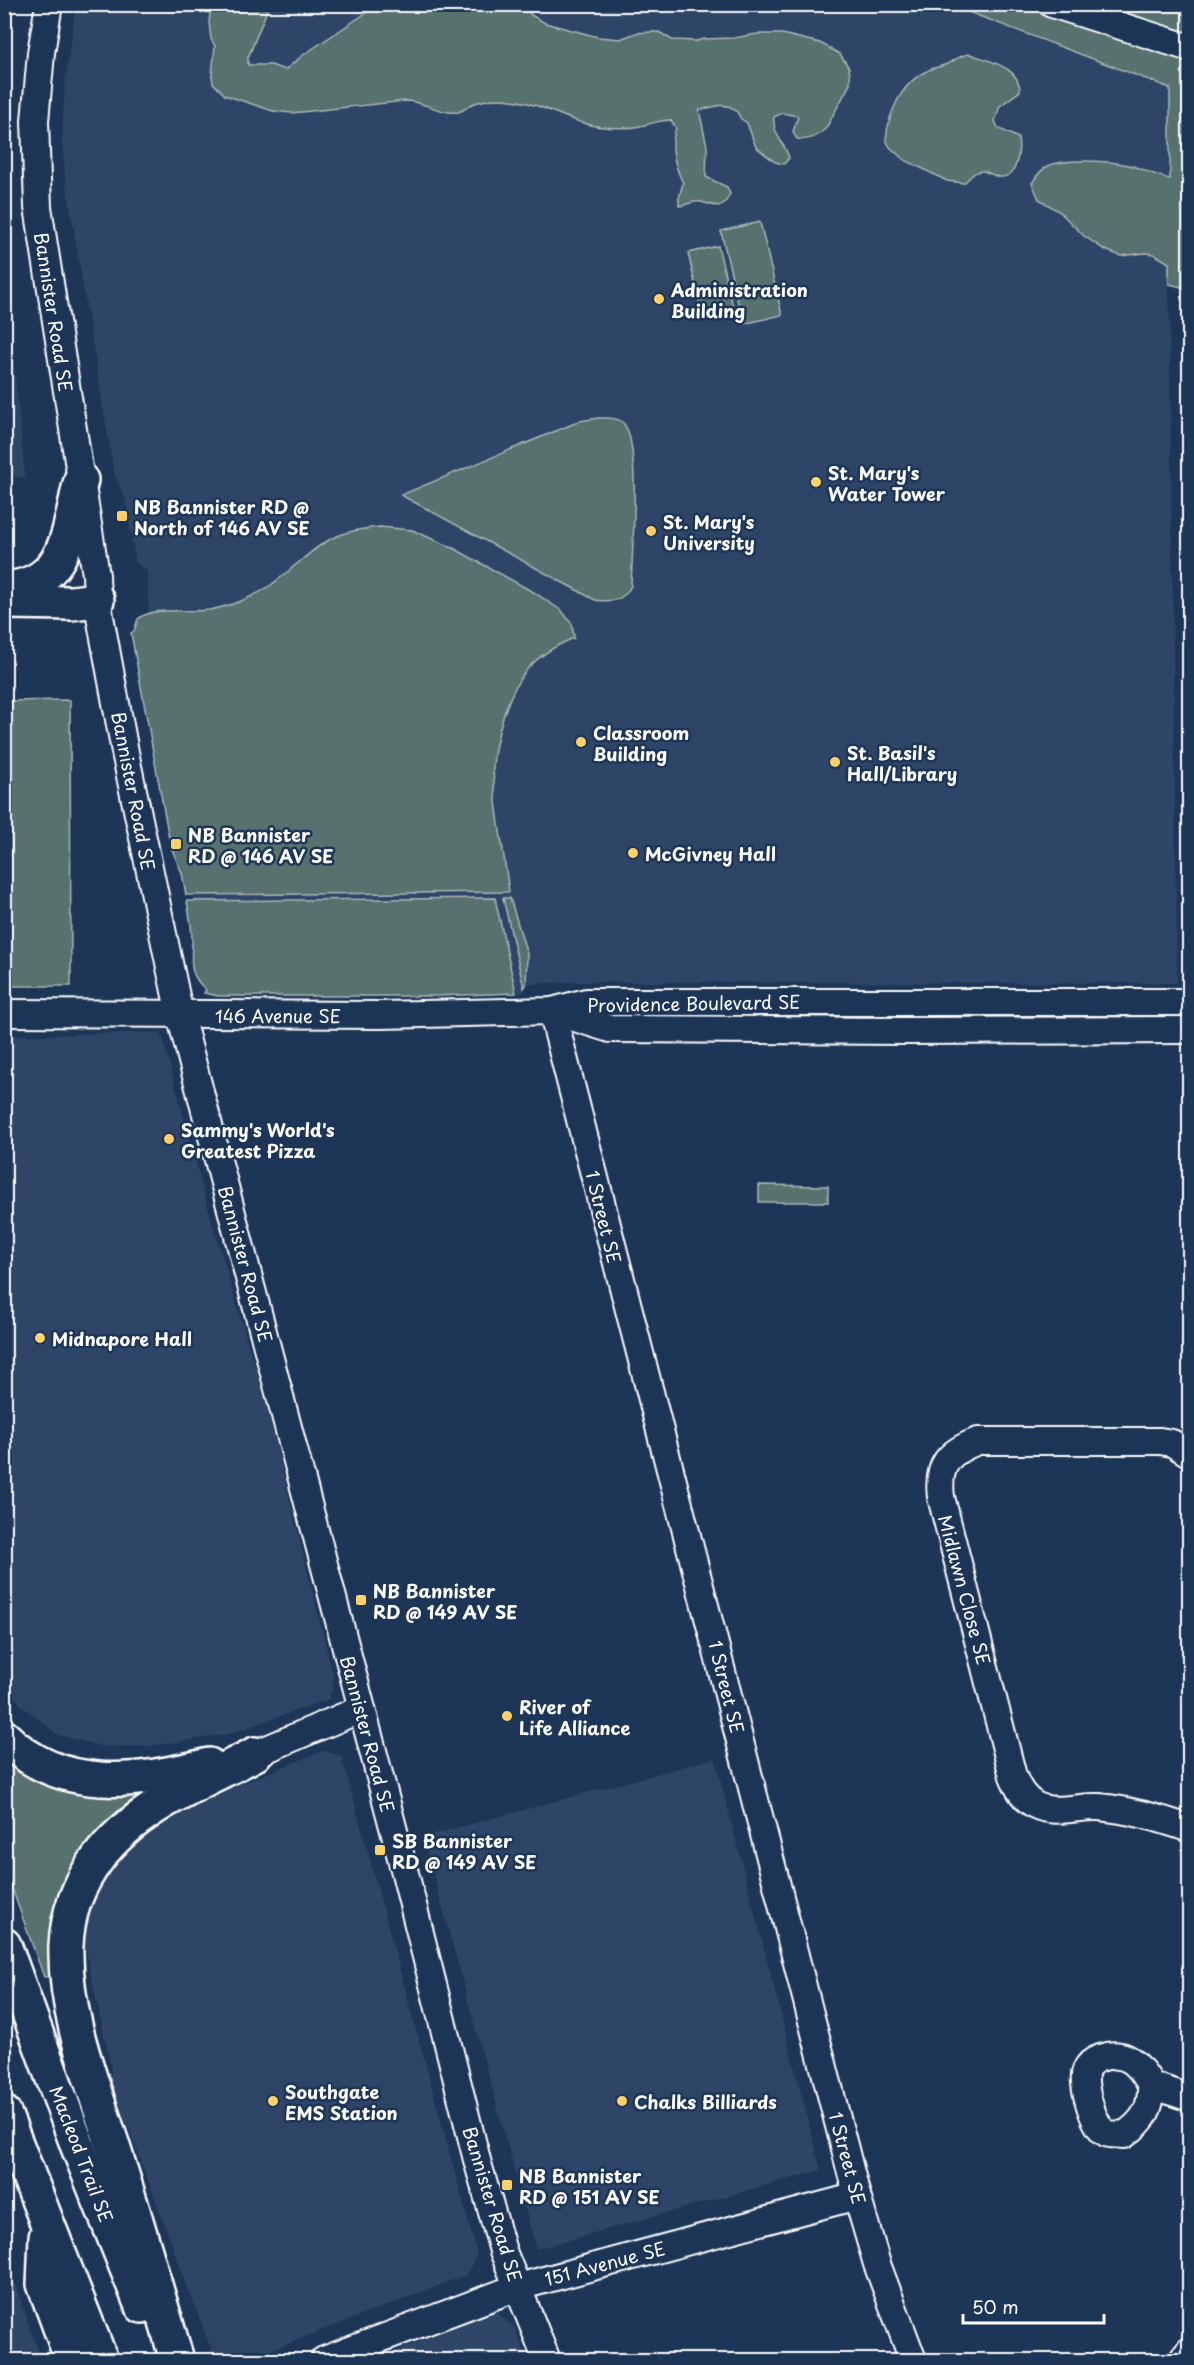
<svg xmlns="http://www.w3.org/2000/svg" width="1194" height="2365" font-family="'Playpen Sans',sans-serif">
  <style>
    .built { fill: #2d4568 }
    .green { fill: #57716e; stroke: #abb8b6; stroke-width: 1.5 }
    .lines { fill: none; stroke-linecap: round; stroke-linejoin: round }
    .minor-casing { stroke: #fff; stroke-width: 30 }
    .highway-casing { stroke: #fff; stroke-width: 38 }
    .minor { stroke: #1d3557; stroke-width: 26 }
    .highway { stroke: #1d3557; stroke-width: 33 }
    .poi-dot { fill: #ffd166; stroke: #1d3557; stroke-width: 2 }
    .labels { text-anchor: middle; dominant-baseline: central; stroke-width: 5; stroke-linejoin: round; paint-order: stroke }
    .poi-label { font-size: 18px; font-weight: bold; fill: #fff; stroke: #1d3557; text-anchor: start }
    .street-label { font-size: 18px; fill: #fff; stroke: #1d3557 }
  </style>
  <rect width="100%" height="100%" fill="#1d3557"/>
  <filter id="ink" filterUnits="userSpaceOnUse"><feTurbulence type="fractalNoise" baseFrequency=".0167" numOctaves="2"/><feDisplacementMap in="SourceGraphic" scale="12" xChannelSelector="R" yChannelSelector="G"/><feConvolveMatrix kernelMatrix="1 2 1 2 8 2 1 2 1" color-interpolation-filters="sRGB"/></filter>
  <g filter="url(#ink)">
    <!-- built -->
    <g class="built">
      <polygon points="76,4 950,5 1170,88 1169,284 1177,983 565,982 528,984 523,993 234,994 201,942 149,619 147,571 136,563 125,498 114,474 65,176 62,140 65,81"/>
      <polygon points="4,285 9,310 25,478 5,474"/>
      <polygon points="161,1032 206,1201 266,1404 334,1679 329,1699 229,1734 151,1746 104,1747 58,1735 22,1706 5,1685 5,1036"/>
      <polygon points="325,1750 342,1757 477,2254 466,2275 246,2360 215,2360 111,2081 111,2066 83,1939 90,1905 105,1874 128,1849 158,1825 195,1802"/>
      <polygon points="715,1758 821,2170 536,2249 423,1837"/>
      <polygon points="5,2254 41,2360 5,2360"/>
      <polygon points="495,2311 514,2327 528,2360 374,2360"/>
    </g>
    <!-- green -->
    <g class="green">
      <path d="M211,5H269L248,58V65H271L285,70L303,55L378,5L523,4L531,15L545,23L598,37L620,39L636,33L652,32H659L672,40L696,41L704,39L734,38L757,34H782L820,43L840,54L849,68L850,76V84L826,128C818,137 809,141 797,139L793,132L798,116L782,113L774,117C772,134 785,143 789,158L784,164L775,162L756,147L747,123L741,119L737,112L731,107L722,105L699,110L707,146L706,177L727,187L730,194C720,217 709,199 694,202C689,203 685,205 679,206V198L683,183C675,167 669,145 676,128L671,120C660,120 651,124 640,126C629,129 615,128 603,127C571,124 543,103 511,100C498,98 482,100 470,105C466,108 463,111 458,112C439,114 424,101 405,101L292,113L273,111L225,95L213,83L212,75L215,46L211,39L209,22Z"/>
      <path d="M950,5H1189V289L1169,284V263L1154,254L1145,253L1121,256L1105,250L1084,236L1060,212L1039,199L1032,183C1036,177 1041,169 1048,166C1065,158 1111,161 1129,165C1143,169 1156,176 1170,179V88Z"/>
      <path d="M970,54C989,61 1020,67 1020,91L1000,106L995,121L998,128L1018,138C1020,151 1018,179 999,177C992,176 987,170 980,171C973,172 969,178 964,183L947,181L903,159L890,147L886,140C888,114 901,83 927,71C933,67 942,67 949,63C957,59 960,55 970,54Z"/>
      <polygon points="760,222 782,315 743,324 721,231"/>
      <polygon points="718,246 734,311 703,318 688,253"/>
      <path d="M598,418C607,418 618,417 624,424C641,445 632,555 631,586C623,602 610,602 595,600L401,495L580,421Z"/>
      <path d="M380,527L412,530L455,549L535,593L562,611L572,624L574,638C530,656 514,679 501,724C497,738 493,754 493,769C495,810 504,851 509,892L186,895L182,873L171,847L176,846L174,837L169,838L131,633L134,631L138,619C153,606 189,613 210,610C220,608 231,605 241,601C277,588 296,560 327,541C344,531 362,529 380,527Z"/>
      <polygon points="70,700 71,986 5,986 5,701"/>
      <path d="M495,898L516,993L436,996H218L204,993L206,990C187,973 192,962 192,939C192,926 189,914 187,901Z"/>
      <polygon points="503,898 510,898 527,954 526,985 524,988"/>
      <polygon points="759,1185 828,1186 828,1202 759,1202"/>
      <polygon points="4,1755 142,1789 145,1798 52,1976 44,1977 5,1869"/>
    </g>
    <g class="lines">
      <!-- minor casing -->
      <g class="minor-casing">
        <g id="minor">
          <polyline points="49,4 41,53 35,121 38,207 96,575 97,600 125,752 180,1015 404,1869 477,2160 503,2251 547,2360"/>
          <polyline points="1052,4 1190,48"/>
          <polyline points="552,1011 857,2196 877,2264 913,2360"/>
          <polyline points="553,1011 610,1029 904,1031 1190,1030"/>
          <polyline points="4,1013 381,1015 552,1011 586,1002 1190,1002"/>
          <path d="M1190,1454L1172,1443L1160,1441H978C948,1452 937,1465 941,1497L1013,1776C1018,1788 1023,1798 1035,1805C1054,1815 1078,1806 1099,1807C1130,1810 1160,1818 1190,1829"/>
          <polyline points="255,1754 361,1709"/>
          <path d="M1151,2085C1152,2109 1143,2122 1124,2135C1119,2134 1110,2135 1106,2133C1093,2127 1081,2082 1086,2070C1089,2063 1094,2060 1100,2058C1126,2049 1139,2064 1151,2085L1190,2098"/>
          <polyline points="324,2360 518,2287 857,2196"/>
          <polyline points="1182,2360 1190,2350"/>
        </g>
      </g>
      <!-- highway casing -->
      <g class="highway-casing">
        <g id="highway">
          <path d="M4,589C69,585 68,529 81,480"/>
          <polyline points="4,602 72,603 97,600"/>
          <path d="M4,1737C62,1795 138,1782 209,1765"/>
          <polyline points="4,1945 78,2147 142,2306"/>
          <polyline points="4,2113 101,2360"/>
          <polyline points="46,2237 44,2284 72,2360"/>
          <path d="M177,2360C157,2292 138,2224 116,2156C95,2089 64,2018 66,1946C67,1914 79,1883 98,1858C136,1807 201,1783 255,1754"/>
        </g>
      </g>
      <!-- minor -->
      <use href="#minor" class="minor"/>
      <!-- highway -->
      <use href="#highway" class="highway"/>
    </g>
  </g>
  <!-- markers -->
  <g class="poi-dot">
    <circle cx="659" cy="299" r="6"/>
    <circle cx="816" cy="482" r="6"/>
    <rect x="116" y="510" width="12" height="12" rx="3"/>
    <circle cx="651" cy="531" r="6"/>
    <circle cx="581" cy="742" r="6"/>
    <circle cx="835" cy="762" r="6"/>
    <rect x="170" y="838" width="12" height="12" rx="3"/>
    <circle cx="633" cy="853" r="6"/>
    <circle cx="169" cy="1139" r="6"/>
    <circle cx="40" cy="1338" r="6"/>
    <rect x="355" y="1594" width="12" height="12" rx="3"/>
    <circle cx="507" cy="1716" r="6"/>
    <rect x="374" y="1844" width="12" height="12" rx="3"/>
    <circle cx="273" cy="2101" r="6"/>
    <circle cx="622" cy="2101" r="6"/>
    <rect x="501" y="2179" width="12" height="12" rx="3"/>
  </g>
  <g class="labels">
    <!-- poi labels -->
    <g class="poi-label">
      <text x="671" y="289">Administration<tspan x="671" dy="21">Building</tspan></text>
      <text x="828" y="472">St. Mary's<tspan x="828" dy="21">Water Tower</tspan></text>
      <text x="134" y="506">NB Bannister RD @<tspan x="134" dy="21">North of 146 AV SE</tspan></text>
      <text x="663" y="521">St. Mary's<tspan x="663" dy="21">University</tspan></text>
      <text x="593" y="732">Classroom<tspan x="593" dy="21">Building</tspan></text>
      <text x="847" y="752">St. Basil's<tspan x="847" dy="21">Hall/Library</tspan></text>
      <text x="188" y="834">NB Bannister<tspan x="188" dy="21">RD @ 146 AV SE</tspan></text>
      <text x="645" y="853">McGivney Hall</text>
      <text x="181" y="1129">Sammy's World's<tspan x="181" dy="21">Greatest Pizza</tspan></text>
      <text x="52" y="1338">Midnapore Hall</text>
      <text x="373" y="1590">NB Bannister<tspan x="373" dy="21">RD @ 149 AV SE</tspan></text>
      <text x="519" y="1706">River of<tspan x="519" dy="21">Life Alliance</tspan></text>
      <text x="392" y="1840">SB Bannister<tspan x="392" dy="21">RD @ 149 AV SE</tspan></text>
      <text x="285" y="2091">Southgate<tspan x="285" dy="21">EMS Station</tspan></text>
      <text x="634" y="2101">Chalks Billiards</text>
      <text x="519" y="2175">NB Bannister<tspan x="519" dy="21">RD @ 151 AV SE</tspan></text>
    </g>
    <!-- street labels -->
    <g class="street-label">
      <text transform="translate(54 312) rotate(81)">Bannister Road SE</text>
      <text transform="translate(134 791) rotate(79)">Bannister Road SE</text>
      <text transform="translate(694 1003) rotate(-1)">Providence Boulevard SE</text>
      <text x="278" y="1015">146 Avenue SE</text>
      <text transform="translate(604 1217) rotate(76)">1 Street SE</text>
      <text transform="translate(246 1264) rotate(75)">Bannister Road SE</text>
      <text transform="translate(965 1590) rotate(75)">Midlawn Close SE</text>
      <text transform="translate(727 1687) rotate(76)">1 Street SE</text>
      <text transform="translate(368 1734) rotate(75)">Bannister Road SE</text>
      <text transform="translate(82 2154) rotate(69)">Macleod Trail SE</text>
      <text transform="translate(848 2158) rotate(75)">1 Street SE</text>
      <text transform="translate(493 2204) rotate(73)">Bannister Road SE</text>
      <text transform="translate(605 2263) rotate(-15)">151 Avenue SE</text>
    </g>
  </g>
  <!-- margin -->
  <rect width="1194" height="2365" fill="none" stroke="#1d3557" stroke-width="24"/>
  <rect x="12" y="12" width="1170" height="2341" fill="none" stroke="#fff" stroke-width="2" filter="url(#ink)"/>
  <!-- scale -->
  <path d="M963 2314v9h141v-9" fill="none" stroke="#ffffff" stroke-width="3"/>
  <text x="972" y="2314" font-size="18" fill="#ffffff" stroke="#1d3557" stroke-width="4.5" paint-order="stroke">50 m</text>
</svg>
